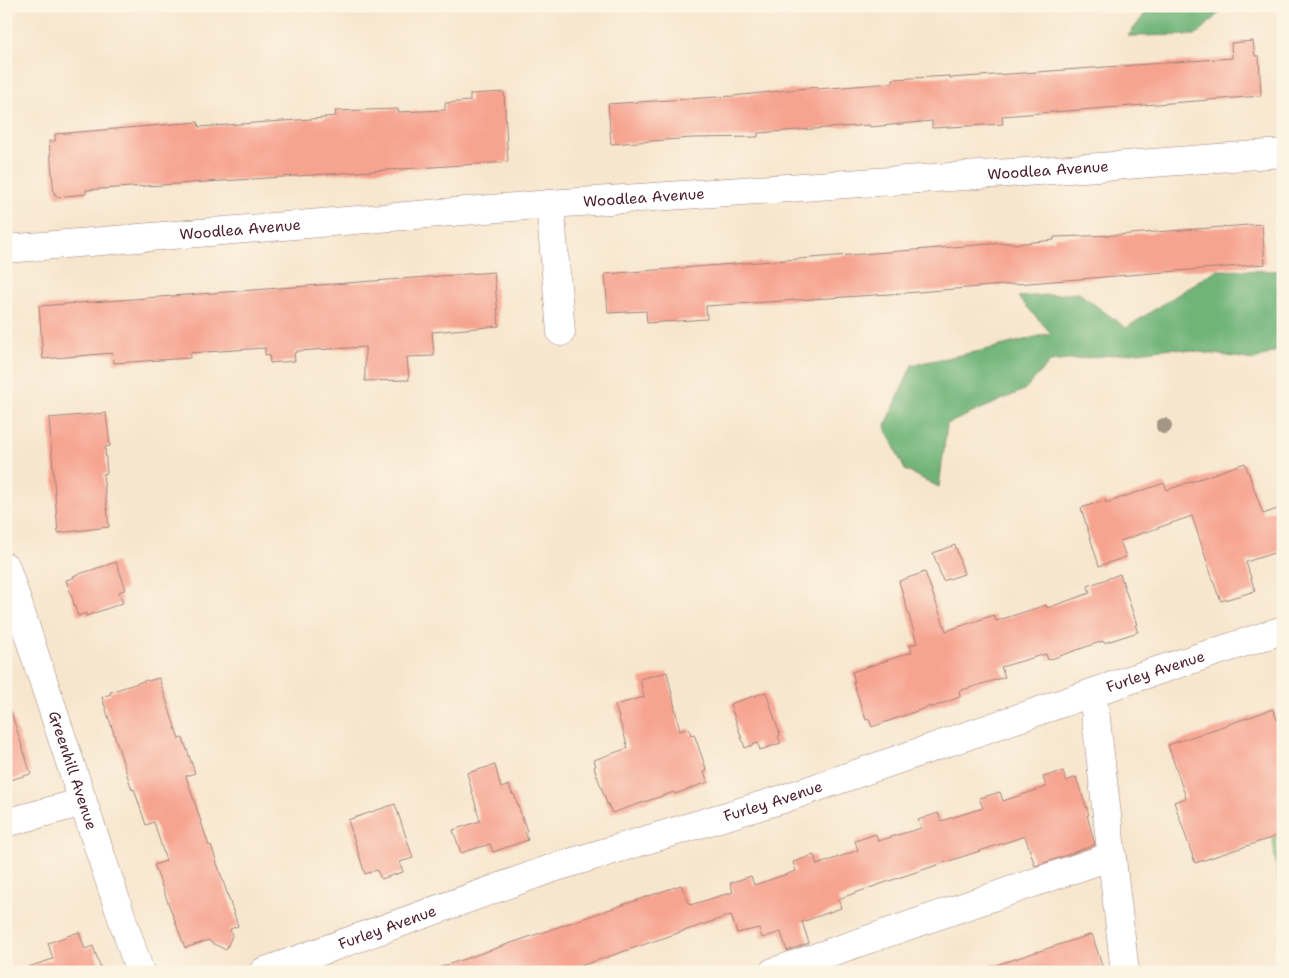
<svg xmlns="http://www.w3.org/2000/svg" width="1289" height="978" font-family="'Shantell Sans',sans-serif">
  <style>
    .green { fill: #8bd28d; stroke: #6a785c }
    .forest { fill: #70b478; stroke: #5d6a52 }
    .building { fill: #f6a38f }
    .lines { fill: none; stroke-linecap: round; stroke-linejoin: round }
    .minor-casing { stroke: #a0827c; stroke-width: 29 }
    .minor { stroke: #fff; stroke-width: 28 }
    .tree { fill: #a39684 }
    .labels { text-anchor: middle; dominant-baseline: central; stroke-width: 4; stroke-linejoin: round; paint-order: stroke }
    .street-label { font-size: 15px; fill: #4a1f2b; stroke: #fcf5e5 }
  </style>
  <rect width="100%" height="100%" fill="#fcf5e5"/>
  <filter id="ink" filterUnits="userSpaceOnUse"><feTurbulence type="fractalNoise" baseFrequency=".02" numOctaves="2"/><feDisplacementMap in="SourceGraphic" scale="10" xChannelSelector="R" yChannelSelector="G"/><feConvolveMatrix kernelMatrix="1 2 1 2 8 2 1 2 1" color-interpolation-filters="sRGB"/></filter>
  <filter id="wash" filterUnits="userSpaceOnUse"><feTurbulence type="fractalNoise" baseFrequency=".0096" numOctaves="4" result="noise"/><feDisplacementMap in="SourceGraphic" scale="20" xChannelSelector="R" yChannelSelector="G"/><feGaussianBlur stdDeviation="1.12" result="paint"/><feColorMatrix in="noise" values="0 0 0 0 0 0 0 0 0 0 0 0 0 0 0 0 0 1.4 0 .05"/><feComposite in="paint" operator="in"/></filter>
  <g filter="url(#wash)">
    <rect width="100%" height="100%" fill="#f7e6ce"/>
    <!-- green -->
    <polygon class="green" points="1283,834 1283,906 1281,906 1273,838"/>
    <!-- forest -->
    <g class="forest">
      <polygon points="1151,6 1226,6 1197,35 1128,36"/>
      <polygon points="1216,270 1283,271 1283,348 1255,360 1172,348 1050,362 1024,390 947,424 939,487 905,470 885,427 912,365 985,350 1051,333 1018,297 1079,293 1126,328"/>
    </g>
    <g id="blocks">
      <!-- building -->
      <g class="building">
        <polygon points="1253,41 1255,56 1259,56 1261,96 1002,116 1003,124 932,128 932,121 870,127 869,125 758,133 758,137 692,138 611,144 608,104 733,96 817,87 817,89 893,83 893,79 950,76 950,78 1009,74 1232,58 1231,43"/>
        <polygon points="504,92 508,162 86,190 86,194 56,197 56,194 54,194 49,141 55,141 55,134 198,122 199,127 325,118 324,117 336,116 335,111 398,109 398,112 445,110 445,103 470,101 470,94"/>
        <polygon points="1262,224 1265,264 905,293 706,306 707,319 647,323 646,311 608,313 605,274 1004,243 1013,243 1014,244 1054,240 1054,237 1117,235"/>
        <polygon points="494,272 499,326 432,332 434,356 407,357 409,380 365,381 365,347 297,351 297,352 294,353 295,361 270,363 269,354 265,355 265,348 190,353 190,358 114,363 113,353 43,359 39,306"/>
        <polygon points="106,413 110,446 105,447 107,473 103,474 109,527 58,533 49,418"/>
        <polygon points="1245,463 1263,514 1283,507 1283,550 1246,562 1255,591 1221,601 1219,595 1218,595 1192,516 1120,541 1126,557 1099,566 1081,508 1105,500 1106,503 1164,483 1167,490"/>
        <polygon points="955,545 964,574 943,581 933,553"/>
        <polygon points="116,562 126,589 119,592 123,603 86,616 86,613 78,616 66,580 74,578 73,576"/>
        <polygon points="925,572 946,631 994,615 996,621 1046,605 1047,608 1090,593 1088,586 1120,574 1137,625 1135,625 1138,632 1104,643 1103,641 1048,660 1046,654 1001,667 1005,677 959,691 960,697 931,708 931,706 872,727 869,719 866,720 853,682 855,682 852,672 912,652 910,645 917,643 899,581"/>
        <polygon points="667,672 680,731 689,728 691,735 694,734 707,771 704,772 708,782 675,794 674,792 612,813 608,804 607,804 594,767 596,766 594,760 628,748 615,705 644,697 640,679"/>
        <polygon points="159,678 179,739 183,738 195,773 186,776 209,846 211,845 238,926 230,929 232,936 226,950 210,942 209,940 185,948 154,865 166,861 154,822 146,825 134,789 132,790 102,697 111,694 110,692 147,680 148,681"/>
        <polygon points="766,692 780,735 778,736 781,743 760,750 758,743 745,748 730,704"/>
        <polygon points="1273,709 1277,720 1283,718 1283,834 1195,863 1174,802 1186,798 1168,745"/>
        <polygon points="11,712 31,774 6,781 6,713"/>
        <polygon points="495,765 501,788 509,785 512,794 514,794 527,831 525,832 528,840 493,852 490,844 461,853 453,830 480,821 467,773"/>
        <polygon points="1063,771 1066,781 1076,777 1089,815 1087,815 1095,845 1035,866 1025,836 901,877 838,899 841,908 802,922 809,943 787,951 781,932 762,938 759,928 737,933 731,915 563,972 439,972 438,968 681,885 690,905 733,892 730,883 751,876 754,885 796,871 793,862 814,855 817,865 858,850 855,841 876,834 878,841 921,828 918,820 938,813 941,821 983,808 979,798 990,795 1000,792 1003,801 1046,787 1043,777"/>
        <polygon points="395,804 413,858 400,862 403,872 381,879 377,870 365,874 348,820"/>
        <polygon points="79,932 85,949 93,946 102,972 29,972 28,967 53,959 48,943"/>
        <polygon points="1092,934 1104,972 990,972 990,967"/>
      </g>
    </g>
  </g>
  <g filter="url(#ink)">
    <use href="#blocks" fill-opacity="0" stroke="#a0827c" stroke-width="1"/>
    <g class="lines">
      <!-- minor casing -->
      <g class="minor-casing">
        <g id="minor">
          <polyline points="550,204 561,332"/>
          <path id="s1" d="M6,249L550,204L1113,166L1283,153"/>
          <path id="s2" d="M6,567L83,802L140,972"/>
          <polyline points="1093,693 1125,972"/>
          <polyline points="6,823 83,802"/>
          <path id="s3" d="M263,972L553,868L783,799L1138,677L1283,630"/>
          <polyline points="773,972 1112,856"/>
        </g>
      </g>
      <!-- minor -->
      <use href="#minor" class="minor"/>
    </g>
    <!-- trees -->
    <circle class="tree" cx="1164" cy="426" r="8"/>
  </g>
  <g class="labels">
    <!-- street labels -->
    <g class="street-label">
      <text stroke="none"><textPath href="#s1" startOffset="1045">Woodlea Avenue</textPath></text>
      <text stroke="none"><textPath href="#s1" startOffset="640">Woodlea Avenue</textPath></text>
      <text stroke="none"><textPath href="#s1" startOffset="235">Woodlea Avenue</textPath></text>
      <text stroke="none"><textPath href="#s3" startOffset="942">Furley Avenue</textPath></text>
      <text stroke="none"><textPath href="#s2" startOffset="214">Greenhill Avenue</textPath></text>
      <text stroke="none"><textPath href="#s3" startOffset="538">Furley Avenue</textPath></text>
      <text stroke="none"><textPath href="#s3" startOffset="132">Furley Avenue</textPath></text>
    </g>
  </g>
  <!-- margin -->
  <rect width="1289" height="978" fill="none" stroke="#fcf5e5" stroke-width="25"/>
</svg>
